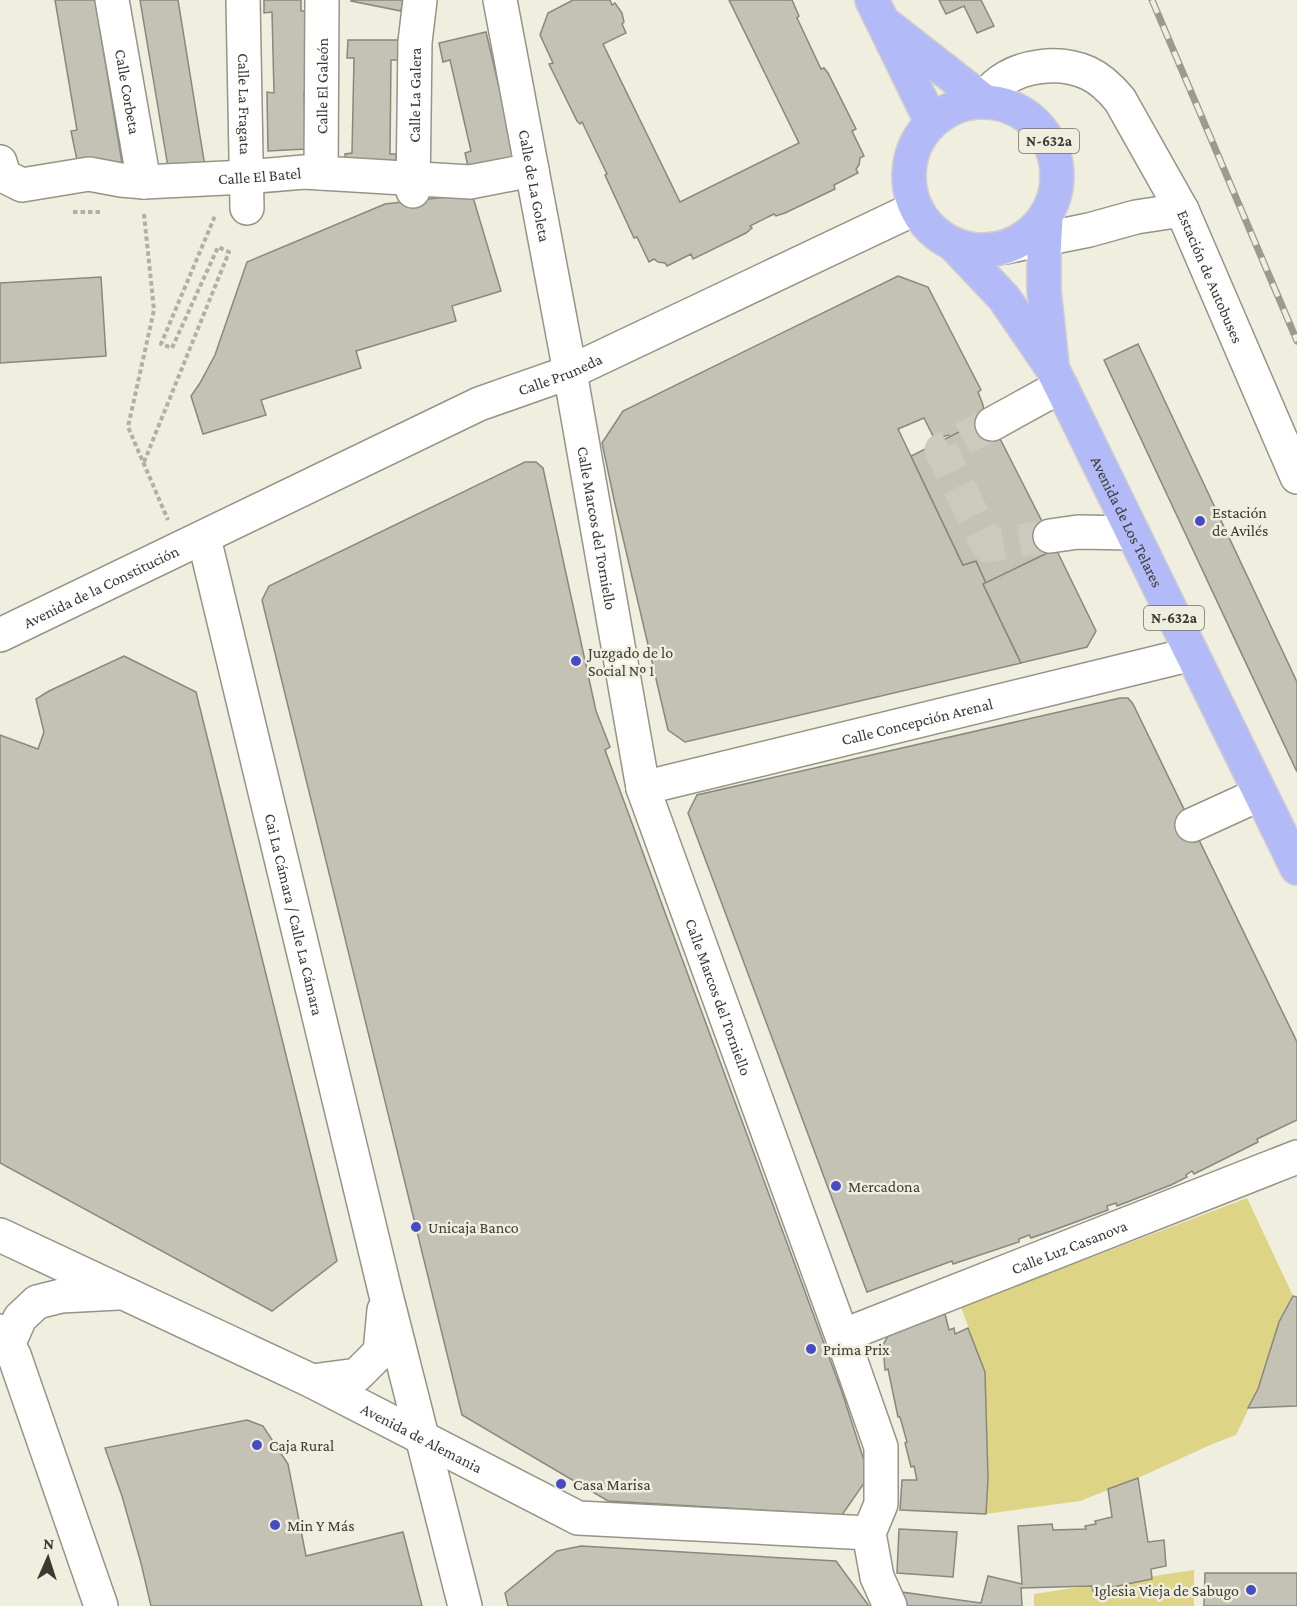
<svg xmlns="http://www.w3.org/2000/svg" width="1297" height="1606" font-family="'Crimson Pro',serif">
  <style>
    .green { fill: #ddd486 }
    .building { fill: #c4c2b4; stroke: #89887b; stroke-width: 1.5 }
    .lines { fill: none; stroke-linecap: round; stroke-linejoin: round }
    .minor-tunnel { stroke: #cbcabd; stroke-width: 33; stroke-dasharray: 33 16; stroke-linecap: butt }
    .minor-casing { stroke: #959486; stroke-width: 36 }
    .major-casing { stroke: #d0cfce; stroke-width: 36 }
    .path { stroke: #b1b0a5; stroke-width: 4; stroke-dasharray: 4.5 3; stroke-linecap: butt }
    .minor { stroke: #fff; stroke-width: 33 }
    .major { stroke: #b2baf7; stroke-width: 33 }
    .rail-casing { stroke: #9b9a8f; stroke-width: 7 }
    .rail { stroke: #efeedf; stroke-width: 4.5; stroke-dasharray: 14; stroke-linecap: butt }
    .poi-dot { fill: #484cc2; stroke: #efeedf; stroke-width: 2 }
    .labels { text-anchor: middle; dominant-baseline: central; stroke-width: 5; stroke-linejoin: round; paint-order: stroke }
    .shield { fill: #efeedf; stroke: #706f67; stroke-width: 1.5 }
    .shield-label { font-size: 15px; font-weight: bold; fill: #3a3934 }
    .street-label { font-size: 16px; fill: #3a3934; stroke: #efeedf }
    .poi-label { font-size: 16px; fill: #3a3934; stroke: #efeedf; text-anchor: start }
  </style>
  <rect width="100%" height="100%" fill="#efeedf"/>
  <!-- green -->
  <g class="green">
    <polygon points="1247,1198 1293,1296 1279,1322 1258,1389 1236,1435 1210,1445 1138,1478 1080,1501 986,1514 988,1479 985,1372 961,1307"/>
    <polygon points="1194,1570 1194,1606 1034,1606 1034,1594"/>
  </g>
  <!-- building -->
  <g class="building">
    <polygon points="55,0 95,0 122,163 79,170 71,131 77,130"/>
    <polygon points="140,0 178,0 206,173 170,179"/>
    <polygon points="264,0 301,0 301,11 309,11 311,92 304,92 306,149 268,151 267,92 274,93 272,12 264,13"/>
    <polygon points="352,0 403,0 401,11 351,1"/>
    <polygon points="573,0 610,0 612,5 615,3 622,13 624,22 622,24 626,33 603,44 680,202 799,143 729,0 792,0 799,16 797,18 821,69 824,68 828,73 856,129 852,131 864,156 860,158 859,165 856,169 858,173 834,185 835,189 785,213 776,216 774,214 750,226 752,228 746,233 693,259 691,254 667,266 665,263 658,262 654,259 649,262 637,237 634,238 605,175 607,174 582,122 580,124 577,121 549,64 553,63 540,35 548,13"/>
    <polygon points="939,0 981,0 994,26 977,33 964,6 946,14"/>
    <polygon points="486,32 516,159 469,171 465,153 471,151 450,60 443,62 439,43"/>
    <polygon points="348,40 399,40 399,60 391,60 390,154 396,154 396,173 346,172 345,154 352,153 354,58 347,58"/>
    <polygon points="472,194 501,291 452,306 456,321 356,351 361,368 261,400 266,415 203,434 191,396 200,383 215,355 247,262 385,204"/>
    <polygon points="898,276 928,287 981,390 978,392 983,405 984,414 980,422 950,437 948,435 935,440 924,418 898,429 963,565 976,561 986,583 983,584 1021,663 685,742 668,730 615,504 602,443 623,411"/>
    <polygon points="101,277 106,356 0,363 0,283"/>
    <polygon points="1138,344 1297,682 1297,772 1104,360"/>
    <polygon points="989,417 1056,549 986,583 976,561 963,565 911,456"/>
    <polygon points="525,462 536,462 543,468 596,711 610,747 605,750 842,1392 869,1476 842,1515 608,1501 462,1415 262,600 269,586"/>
    <polygon points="1056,549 1096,631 1087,647 1021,663 983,584"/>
    <polygon points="124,656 196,692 337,1261 272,1311 0,1163 0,735 38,749 44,732 36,699 49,691"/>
    <polygon points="1120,698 1128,698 1133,704 1297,1042 1297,1120 1257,1139 1258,1142 1194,1174 1192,1171 1186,1175 1187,1177 1171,1185 1117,1206 1116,1203 1107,1206 1108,1210 1054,1230 1031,1238 1029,1235 1019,1239 1019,1242 953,1264 952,1261 867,1292 688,813 697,795"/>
    <polygon points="1293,1296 1297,1297 1297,1406 1248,1408 1258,1389 1279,1322"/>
    <polygon points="945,1314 949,1330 954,1328 955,1334 968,1328 985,1372 988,1479 986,1514 900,1510 902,1480 917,1480 914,1466 911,1467 905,1443 907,1442 900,1417 898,1417 888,1369 885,1370 883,1345 888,1336 894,1332"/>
    <polygon points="247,1420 263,1426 288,1464 306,1556 403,1532 422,1606 151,1606 141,1563 122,1496 105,1448"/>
    <polygon points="1138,1478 1148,1542 1164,1540 1166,1566 1151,1569 1152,1579 1093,1591 1092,1586 1021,1588 1022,1606 904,1606 901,1592 981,1603 988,1576 1022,1584 1018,1526 1052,1524 1053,1530 1086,1529 1085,1526 1096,1524 1095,1521 1112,1517 1108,1489"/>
    <polygon points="899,1529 957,1532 953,1577 897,1573"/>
    <polygon points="581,1546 836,1561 869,1606 508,1606 505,1593 557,1551"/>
    <polygon points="1205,1573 1297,1573 1297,1606 1204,1606"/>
  </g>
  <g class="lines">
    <!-- minor-tunnel -->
    <polyline class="minor-tunnel" points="992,424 941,450 988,546 1050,536"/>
    <!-- minor casing -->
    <g class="minor-casing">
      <g id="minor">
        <path id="s1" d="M112,0L144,182"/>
        <path id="s2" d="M243,0L247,208"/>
        <path id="s3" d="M500,0L570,372L643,788L842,1336L881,1447V1504L869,1533L877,1577L890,1606"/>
        <path id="s4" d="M984,101C987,96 991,91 995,86C1019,65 1059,60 1088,73C1101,79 1111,89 1120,100L1182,210L1297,477"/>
        <path id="s5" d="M0,162L4,176L22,185L89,174L121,180L144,182L246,177L304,172L470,182L532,170"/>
        <path id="s6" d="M321,173L322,0"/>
        <path id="s7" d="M413,191L415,42L420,0"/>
        <polyline points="1005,247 1089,230 1136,217 1182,210"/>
        <polyline points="992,424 1061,386"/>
        <polyline points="1050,536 1078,532 1133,533"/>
        <path id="s8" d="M204,538L385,1291L465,1606"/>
        <path id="s9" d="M0,635L479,404L570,372L916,208"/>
        <path id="s10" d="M643,788L1192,654"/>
        <polyline points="1192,825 1260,794"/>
        <path id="s11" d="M0,1235L312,1381L578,1518L869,1533"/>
        <polyline points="0,1331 14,1355 101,1606"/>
        <path id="s12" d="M842,1336L1297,1157"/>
        <polyline points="8,1345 20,1318 37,1302 61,1296 118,1293"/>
        <polyline points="312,1381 357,1375 380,1352 384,1310"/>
      </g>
    </g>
    <!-- major casing -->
    <g class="major-casing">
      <g id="major">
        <polyline points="872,0 931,121"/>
        <polyline points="888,26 984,101"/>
        <circle cx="983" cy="176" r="74"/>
        <polyline points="1046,217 1044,254 1044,290 1052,364"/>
        <path id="s13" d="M953,244L1004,298L1052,368L1297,868"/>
      </g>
    </g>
    <!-- path -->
    <g class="path">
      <polyline points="73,212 101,212"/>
      <polyline points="144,214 154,310 128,427 168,520"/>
      <polyline points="144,462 229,252 218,247 172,348 161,344 215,216"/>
    </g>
    <!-- minor -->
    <use href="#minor" class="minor"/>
    <!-- major -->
    <use href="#major" class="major"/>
    <!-- rail casing -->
    <g class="rail-casing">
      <polyline id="rail" points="1152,0 1297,341"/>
    </g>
    <!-- rail -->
    <use href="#rail" class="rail"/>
  </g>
  <!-- markers -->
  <g class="poi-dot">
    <circle cx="1200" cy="521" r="6"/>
    <circle cx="576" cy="661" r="6"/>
    <circle cx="836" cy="1186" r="6"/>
    <circle cx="416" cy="1227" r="6"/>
    <circle cx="811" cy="1349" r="6"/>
    <circle cx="257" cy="1445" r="6"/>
    <circle cx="561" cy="1484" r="6"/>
    <circle cx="275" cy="1525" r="6"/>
    <circle cx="1251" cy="1590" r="6"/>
  </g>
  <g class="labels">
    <!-- shield labels -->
    <g class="shield">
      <rect x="1019" y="129" width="60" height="24" rx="4.5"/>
      <rect x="1144" y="606" width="60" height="24" rx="4.5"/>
    </g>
    <g class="shield-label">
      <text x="1049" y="141">N-632a</text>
      <text x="1174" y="618">N-632a</text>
    </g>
    <!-- street labels -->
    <g class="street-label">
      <text stroke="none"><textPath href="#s6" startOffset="87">Calle El Galeón</textPath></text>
      <text stroke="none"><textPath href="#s1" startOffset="93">Calle Corbeta</textPath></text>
      <text stroke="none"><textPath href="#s7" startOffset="96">Calle La Galera</textPath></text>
      <text stroke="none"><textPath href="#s2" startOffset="104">Calle La Fragata</textPath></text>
      <text stroke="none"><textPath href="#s5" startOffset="274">Calle El Batel</textPath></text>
      <text stroke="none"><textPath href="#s3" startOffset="189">Calle de La Goleta</textPath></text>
      <text stroke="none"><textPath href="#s4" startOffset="358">Estación de Autobuses</textPath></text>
      <text stroke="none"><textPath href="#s9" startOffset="618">Calle Pruneda</textPath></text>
      <text stroke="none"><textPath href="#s13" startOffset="330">Avenida de Los Telares</textPath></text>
      <text stroke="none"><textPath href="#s3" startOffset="537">Calle Marcos del Torniello</textPath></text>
      <text stroke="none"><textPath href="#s9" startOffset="112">Avenida de la Constitución</textPath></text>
      <text stroke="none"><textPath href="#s10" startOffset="282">Calle Concepción Arenal</textPath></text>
      <text stroke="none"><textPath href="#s8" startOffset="387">Cai La Cámara / Calle La Cámara</textPath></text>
      <text stroke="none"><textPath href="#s3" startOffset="1023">Calle Marcos del Torniello</textPath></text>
      <text stroke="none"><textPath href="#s12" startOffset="244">Calle Luz Casanova</textPath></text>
      <text stroke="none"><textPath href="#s11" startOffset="468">Avenida de Alemania</textPath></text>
    </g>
    <!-- poi labels -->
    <g class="poi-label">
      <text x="1212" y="512">Estación<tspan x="1212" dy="18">de Avilés</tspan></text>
      <text x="588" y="652">Juzgado de lo<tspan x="588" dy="18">Social Nº 1</tspan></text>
      <text x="848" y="1186">Mercadona</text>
      <text x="428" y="1227">Unicaja Banco</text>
      <text x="823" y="1349">Prima Prix</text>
      <text x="269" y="1445">Caja Rural</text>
      <text x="573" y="1484">Casa Marisa</text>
      <text x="287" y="1525">Min Y Más</text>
      <text x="1239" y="1590" text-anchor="end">Iglesia Vieja de Sabugo</text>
    </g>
  </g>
  <!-- north arrow -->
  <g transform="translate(48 1558) rotate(3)" stroke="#efeedf" stroke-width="4.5" paint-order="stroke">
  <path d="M0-4.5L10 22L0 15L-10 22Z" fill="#3a3934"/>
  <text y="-9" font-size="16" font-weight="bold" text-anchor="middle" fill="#3a3934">N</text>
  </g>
</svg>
